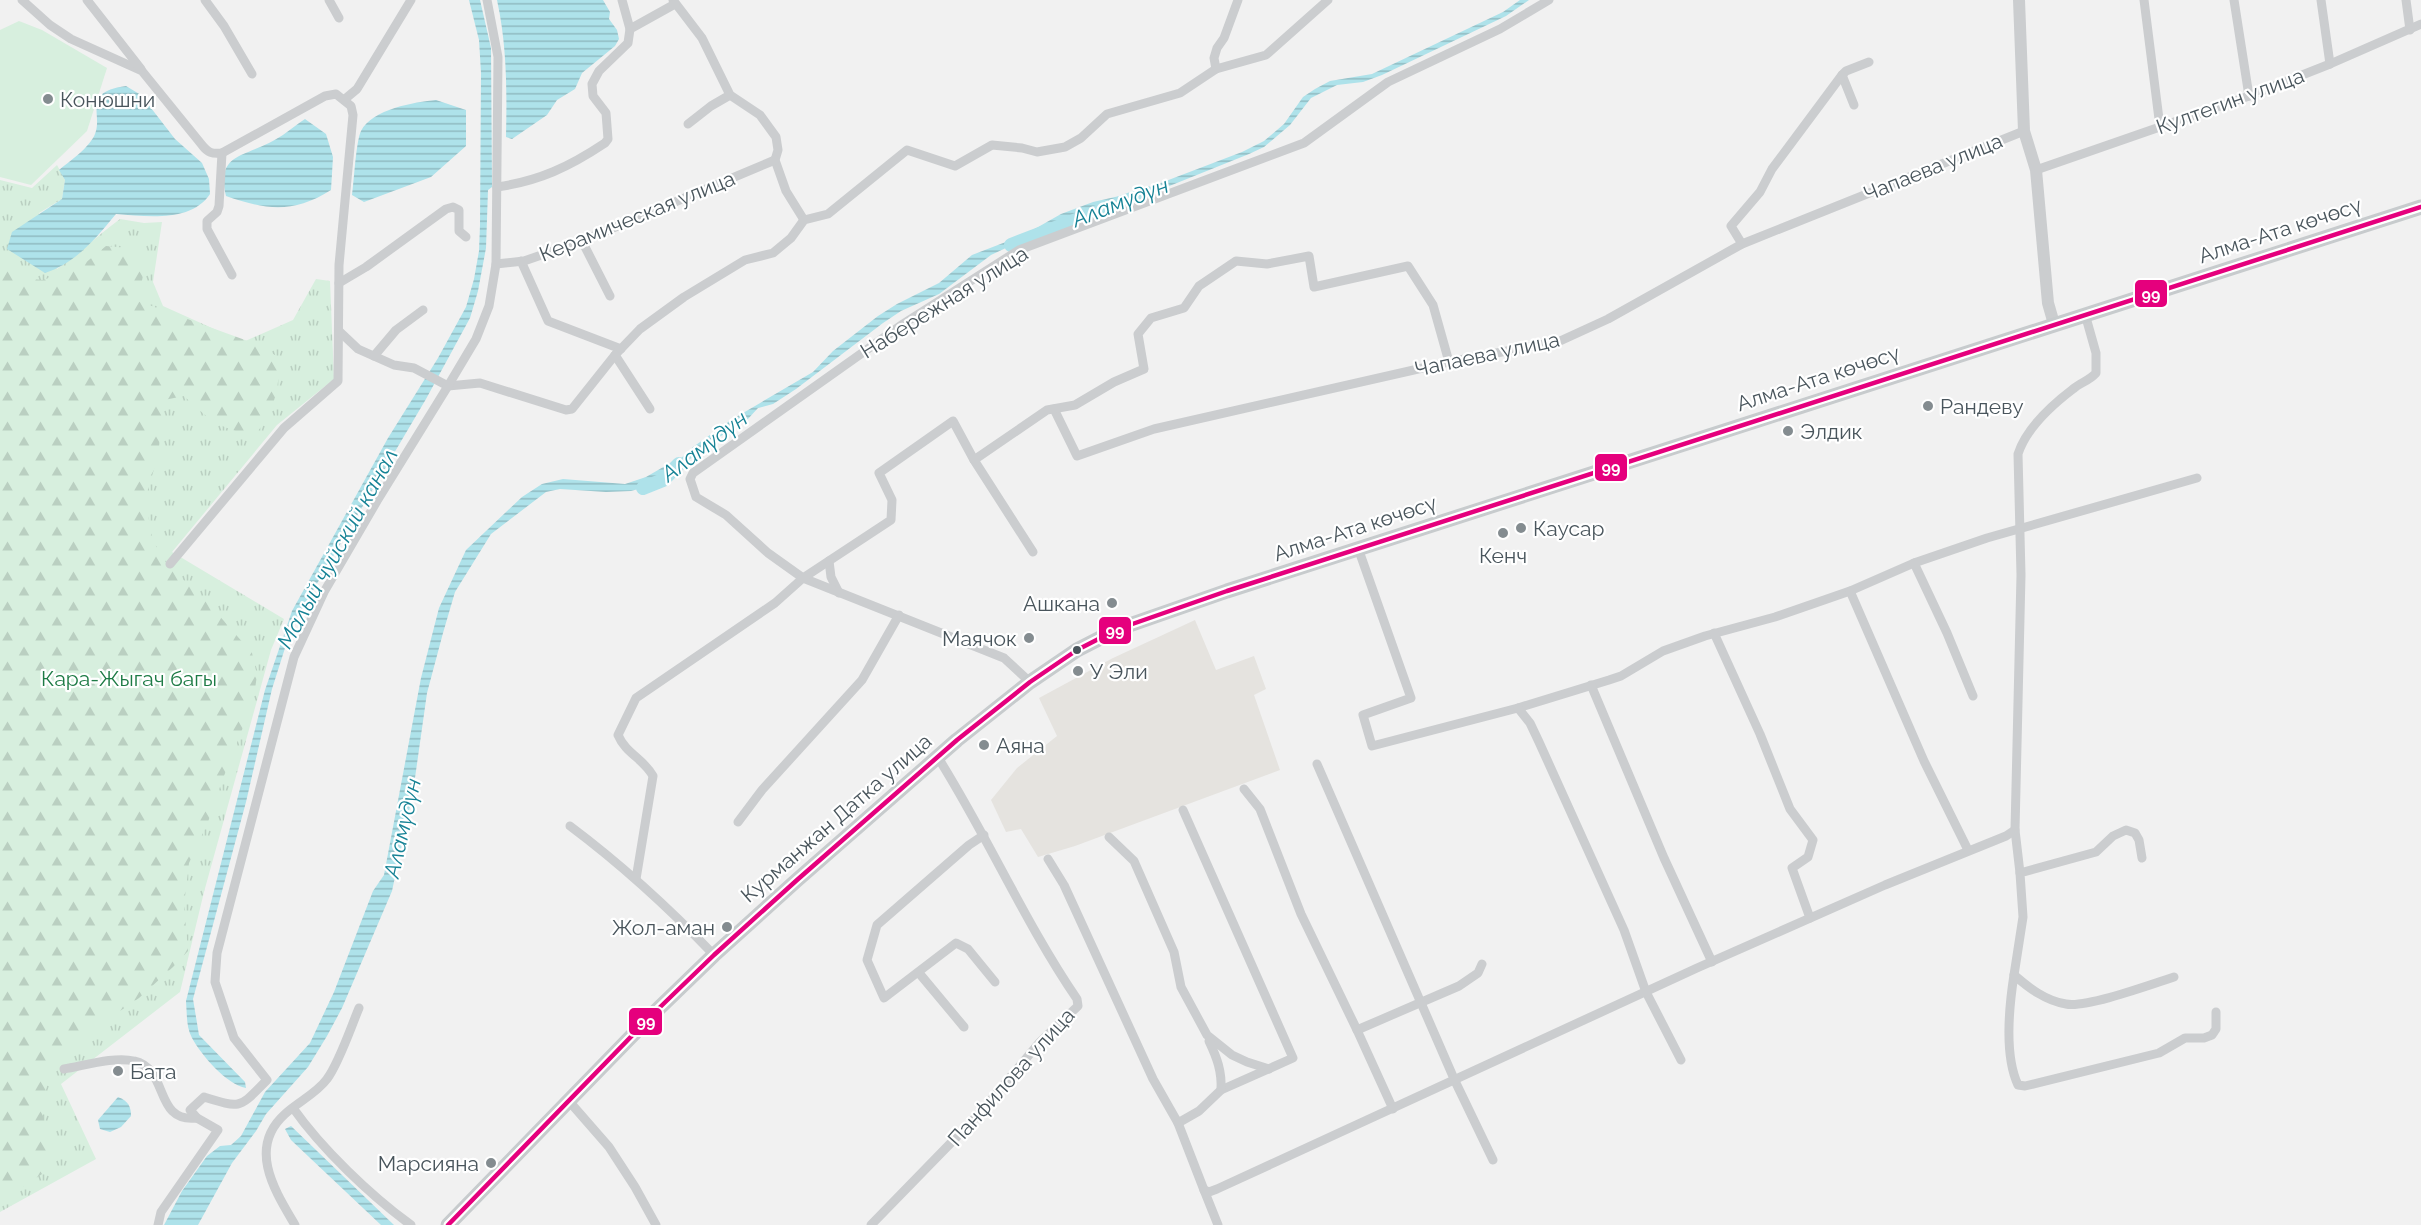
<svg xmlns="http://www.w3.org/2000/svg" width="2421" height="1225" font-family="Raleway,sans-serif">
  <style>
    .commercial { fill: #e5e3df }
    .grass { fill: url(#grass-tufts) }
    .forest { fill: url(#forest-firs) }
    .pitch { fill: #d7efde }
    .water { fill: url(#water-rules) }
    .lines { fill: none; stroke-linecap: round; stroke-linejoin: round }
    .river { stroke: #aee2ea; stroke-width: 14 }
    .minor { stroke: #cbcdcf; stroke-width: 9 }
    .tertiary { stroke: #cbcdcf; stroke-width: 12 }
    .primary { stroke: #c7cbcd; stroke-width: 15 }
    .bus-1-casing { stroke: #fff; stroke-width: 9 }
    .bus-1 { stroke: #e5007d; stroke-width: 4.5 }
    .poi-dot { fill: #848c90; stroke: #fff; stroke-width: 2 }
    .bus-dot { fill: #49555c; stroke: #fff; stroke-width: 2 }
    .labels { text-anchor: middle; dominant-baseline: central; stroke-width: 4.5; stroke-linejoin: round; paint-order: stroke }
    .poi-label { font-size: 21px; fill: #49555c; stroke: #fff; text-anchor: start }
    .street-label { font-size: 21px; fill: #49555c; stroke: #fff }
    .park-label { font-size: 21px; fill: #1d7b45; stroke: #fff }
    .water-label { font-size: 22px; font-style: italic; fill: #158295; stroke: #fff }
    .line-badge { stroke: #fff; stroke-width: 2 }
    .badge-label { font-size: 16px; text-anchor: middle; font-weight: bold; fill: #fff }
  </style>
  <defs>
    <pattern id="grass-tufts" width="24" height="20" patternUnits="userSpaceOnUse" patternTransform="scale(1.5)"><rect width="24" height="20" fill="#d7efde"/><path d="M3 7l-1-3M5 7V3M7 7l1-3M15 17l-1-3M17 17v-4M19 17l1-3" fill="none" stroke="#bacfc1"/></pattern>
    <pattern id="forest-firs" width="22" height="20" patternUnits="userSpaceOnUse" patternTransform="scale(1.5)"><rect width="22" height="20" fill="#d7efde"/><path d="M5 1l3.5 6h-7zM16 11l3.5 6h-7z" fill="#bacfc1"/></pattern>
    <pattern id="water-rules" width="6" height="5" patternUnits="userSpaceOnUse" patternTransform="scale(1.5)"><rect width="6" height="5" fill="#aee2ea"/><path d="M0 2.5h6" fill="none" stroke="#90bac1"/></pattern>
  </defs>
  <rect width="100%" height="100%" fill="#f1f1f1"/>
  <!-- commercial -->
  <polygon class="commercial" points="1195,620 1216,670 1254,656 1266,689 1254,695 1280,770 1075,846 1038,857 1021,829 1006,832 991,800 1017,768 1057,736 1039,698 1113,658"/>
  <!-- grass -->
  <path class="grass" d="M57,165L65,180L62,199L39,213L57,269C79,254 98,235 120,219L144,223L162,222L153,282L163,306L243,342L293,320L316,279L330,281L334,379L277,425L172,552L284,619L271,650L204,892L180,992L61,1084L96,1159L0,1212V180L32,188Z"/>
  <!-- forest -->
  <path class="forest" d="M106,246L128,248L146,260L138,301L259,345L278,357C281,387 274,411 255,435C222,431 207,418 184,396L164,400L158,456L145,499L153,541L164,560L178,575L209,604L252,653L257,675L254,696L247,717L222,781L208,822L189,863L184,905L188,951L173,967L139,998L63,1050L50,1068L42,1112L52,1153L42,1174L0,1203V257L20,278L43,280L63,273L84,264Z"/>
  <!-- pitch -->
  <polygon class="pitch" points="19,21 42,30 107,68 87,131 31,185 0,177 0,30"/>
  <!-- water -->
  <g class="water">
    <path d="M469,0H480L491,48L492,187L488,190L486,248L478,291L470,318L426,399L292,626L272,689L246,802L193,999L199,1035L245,1082L246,1088C226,1084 202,1056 192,1038C186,1027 187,1013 186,1001L265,690L292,611L388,438L438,358L466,307L474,279L479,251L480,225L481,73L479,40Z"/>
    <path d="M497,0H603L610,12L609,19L617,30L619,39L615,46L582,73L575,89L557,100L547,115L512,139L506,137C507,91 507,46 497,0Z"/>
    <polygon points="1520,0 1529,0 1506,16 1382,75 1363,82 1337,85 1311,98 1290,125 1264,147 1249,154 1142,197 1090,208 991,255 939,294 901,311 883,323 796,389 773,404 758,408 747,420 708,444 677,470 653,485 631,491 606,492 560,489 546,492 491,534 455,592 443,633 427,693 413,792 392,891 342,1008 327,1036 308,1067 266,1114 256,1131 232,1163 198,1225 164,1225 182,1191 207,1156 220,1146 231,1145 241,1136 265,1092 310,1043 334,992 373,891 384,875 421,678 439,608 466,550 522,497 542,484 563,479 625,484 646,477 665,466 677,462 693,447 731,420 813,372 833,351 878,316 897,304 939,283 972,255 1024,235 1061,214 1093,202 1137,192 1242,152 1264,141 1284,124 1303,97 1315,89 1330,81 1372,74 1503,12"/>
    <path d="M126,86L141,95L175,139L202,163L209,179L210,194C191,223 146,216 116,214C96,238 76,263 45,273L7,249L12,232L62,199L65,180L59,170C70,161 83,152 91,141C109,118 76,93 126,86Z"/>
    <path d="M436,100L466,110V146L431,177L364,202L352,195C354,181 356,141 361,131C372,109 415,102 436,100Z"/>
    <path d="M305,119L326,134L333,157L331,190C293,214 266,210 226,196C216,156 241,157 269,143C282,137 293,127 305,119Z"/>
    <path d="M118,1097C128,1101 131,1106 131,1116L121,1127L110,1132L100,1129L98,1120Z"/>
    <polygon points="291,1126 394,1225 381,1225 291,1140 285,1129"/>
  </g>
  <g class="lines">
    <!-- river -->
    <g class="river">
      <polyline points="1011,245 1147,193"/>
      <polyline points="643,488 663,480 679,464"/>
    </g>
    <!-- minor -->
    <g class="minor">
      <path d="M22,0L50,25L71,39L142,71L202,145C208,153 212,154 222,153L325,96L336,94L351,106L353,115L339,265L338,381L284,428L170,564"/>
      <polyline points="87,0 141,69"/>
      <polyline points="205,0 224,26 252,74"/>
      <polyline points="329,0 339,18"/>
      <polyline points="622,0 630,29"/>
      <polyline points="673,0 702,38 730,95 760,115 776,137 778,150 775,160 786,191 804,220"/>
      <polyline points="2144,0 2160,127"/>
      <polyline points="2234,0 2249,96"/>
      <polyline points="2321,0 2330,64"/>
      <polyline points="2406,0 2410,30"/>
      <polyline points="1216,69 1214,58 1217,48 1224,38 1238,0"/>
      <polyline points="1842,75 1854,105"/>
      <polyline points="345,99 357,89 411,0"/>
      <polyline points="688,124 711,106 730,95"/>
      <polyline points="222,153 219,206 217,212 207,221 207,229 232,275"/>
      <polyline points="2036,170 2249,96 2330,64 2421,24"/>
      <path d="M497,187C539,181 569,167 605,143L608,139L606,113L593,96L592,84L599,71L628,43L630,29L675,4"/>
      <polyline points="582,241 610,296"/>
      <polyline points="1742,244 1731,226 1760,192 1772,169 1842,75 1846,71 1869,62"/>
      <polyline points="521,261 548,321 621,349"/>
      <polyline points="496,264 524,261 582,241 775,160"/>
      <polyline points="339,283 366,267 446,209 453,207 459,210 459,231 466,237"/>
      <polyline points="340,332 358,349 394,365 414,368 448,386 480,383 566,410 572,409 615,355 640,329 684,297 745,260 773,253 791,238 804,220 828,214 907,150 955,166 992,145 1022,148 1037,152 1065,147 1081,138 1107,114 1180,93 1216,69 1266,55 1328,0"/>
      <polyline points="615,355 650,409"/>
      <polyline points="374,356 396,330 423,310"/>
      <polyline points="1054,409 1077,456 1154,429 1449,362 1560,341 1608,319 1742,244 2024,131"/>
      <polyline points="974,460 1047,410 1075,405 1114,382 1144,369 1138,334 1151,318 1184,308 1199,286 1236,261 1267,264 1309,256 1314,287 1408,266 1433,305 1449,362"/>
      <polyline points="1358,548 1411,698 1363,715 1372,746 1518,708 1609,680 1621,676 1663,651 1705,636 1775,617 1850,591"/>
      <polyline points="829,561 831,577 839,593"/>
      <polyline points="1914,563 1850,591 1924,761 1968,850"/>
      <polyline points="1714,633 1760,734 1790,809 1813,840 1808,857 1792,868 1810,918"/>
      <polyline points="1030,682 1004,658 803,578 768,553 726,515 696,497 690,479 693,473 903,324 1019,250 1304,143 1388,82 1500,29 1549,0"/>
      <polyline points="1591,685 1664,858 1712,962"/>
      <polyline points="1973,696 1947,633 1914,563 1987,538 2197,478"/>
      <polyline points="1518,708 1530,723 1539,742 1624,930 1646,992 1681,1060"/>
      <polyline points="1317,764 1455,1081 1493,1160"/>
      <polyline points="1244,789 1260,809 1301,914 1357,1030"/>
      <polyline points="738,822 762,790 862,680 899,615"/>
      <path d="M570,826C622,865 669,908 714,955"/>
      <polyline points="984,835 969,845 877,925 867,960 884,998 956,943 968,949 995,982"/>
      <polyline points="1109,837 1134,861 1174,952 1181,987 1207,1035 1232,1055 1247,1062 1269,1069"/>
      <polyline points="1048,859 1064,885 1153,1079 1178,1123 1199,1111 1221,1090 1293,1058 1183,810"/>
      <path d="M2020,873L2015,830L2021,575L2018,454C2026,429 2052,405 2073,389C2081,382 2089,381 2096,373V353L2085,314"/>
      <path d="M636,879L653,776C643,758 626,754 618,735L636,698L775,603L803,578L891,520L892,500L879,473L953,421L974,460L1033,552"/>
      <polyline points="919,973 964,1027"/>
      <polyline points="2014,975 2023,917 2020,873 2096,852 2113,836 2126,830 2135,833 2139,840 2142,858"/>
      <path d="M2174,977C2152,984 2087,1008 2066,1004C2046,1001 2029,988 2014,975C2009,1007 2004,1055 2018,1085L2025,1086L2159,1053L2185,1038H2204L2212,1035L2216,1029V1012"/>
      <path d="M1209,1041C1217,1058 1222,1071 1221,1090"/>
      <path d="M64,1069C83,1066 115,1056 134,1061C170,1069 153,1123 197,1118"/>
      <polyline points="568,1100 609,1147 635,1187 656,1225"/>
      <path d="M293,1108C322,1149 370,1195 411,1225"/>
      <polyline points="1393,1109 1357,1030 1459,986 1478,973 1482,964"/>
      <polyline points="1178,1123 1204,1190"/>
      <path d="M158,1225L161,1212L218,1130L197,1118L190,1110L204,1097C243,1109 239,1108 267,1080L234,1038L215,982L217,953L294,657L324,592L377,501L448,386L476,339L489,306L496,264L498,57L487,0"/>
      <path d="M295,1225C275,1191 247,1148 285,1114C298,1102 317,1093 327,1079C339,1063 351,1027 359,1008"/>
      <path d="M871,1225L980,1113L1040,1042L1078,1006L1077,999C1025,923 987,835 937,756"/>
      <polyline points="1218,1225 1204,1190 1209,1192 1217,1189 1697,968 1885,885 2006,836 2015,830"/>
    </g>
    <!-- tertiary -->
    <polyline class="tertiary" points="2019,0 2024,131 2036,170 2048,303 2054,324"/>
    <!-- primary -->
    <polyline class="primary" points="448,1225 655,1012 714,955 797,880 957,740 1030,682 1077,650 1118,629 1227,591 2421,207"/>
    <!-- bus-1 casing -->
    <g class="bus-1-casing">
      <polyline id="bus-1" points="448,1225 655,1012 714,955 797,880 957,740 1030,682 1077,650 1118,629 1227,591 2421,207"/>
    </g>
    <!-- bus-1 -->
    <use href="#bus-1" class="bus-1"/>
  </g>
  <!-- markers -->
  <g class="poi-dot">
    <circle cx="48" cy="99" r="6"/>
    <circle cx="1928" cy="406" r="6"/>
    <circle cx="1788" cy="431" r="6"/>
    <circle cx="1521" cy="528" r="6"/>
    <circle cx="1503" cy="533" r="6"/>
    <circle cx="1112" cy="603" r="6"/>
    <circle cx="1029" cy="638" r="6"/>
    <circle cx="1078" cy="671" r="6"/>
    <circle cx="984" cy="745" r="6"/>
    <circle cx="727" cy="927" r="6"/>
    <circle cx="118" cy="1071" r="6"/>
    <circle cx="491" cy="1163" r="6"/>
  </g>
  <circle class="bus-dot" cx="1077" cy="650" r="5"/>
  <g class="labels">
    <!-- poi labels -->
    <g class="poi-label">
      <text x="60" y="99">Конюшни</text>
      <text x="1940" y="406">Рандеву</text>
      <text x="1800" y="431">Элдик</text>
      <text x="1533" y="528">Каусар</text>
      <text x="1503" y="555" text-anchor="middle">Кенч</text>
      <text x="1100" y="603" text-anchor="end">Ашкана</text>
      <text x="1017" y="638" text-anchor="end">Маячок</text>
      <text x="1090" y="671">У Эли</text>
      <text x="996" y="745">Аяна</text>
      <text x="715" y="927" text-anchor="end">Жол-аман</text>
      <text x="130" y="1071">Бата</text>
      <text x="479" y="1163" text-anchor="end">Марсияна</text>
    </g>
    <!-- street labels -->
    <g class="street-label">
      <text transform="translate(2230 101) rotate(-20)">Култегин улица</text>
      <text transform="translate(1933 167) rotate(-22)">Чапаева улица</text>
      <text transform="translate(637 216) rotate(-22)">Керамическая улица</text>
      <text transform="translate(2280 230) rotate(-18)">Алма-Ата көчөсү</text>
      <text transform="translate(944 302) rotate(-32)">Набережная улица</text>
      <text transform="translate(1487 354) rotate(-12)">Чапаева улица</text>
      <text transform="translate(1818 378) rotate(-18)">Алма-Ата көчөсү</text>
      <text transform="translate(1355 528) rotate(-18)">Алма-Ата көчөсү</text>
      <text transform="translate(836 818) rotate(-41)">Курманжан Датка улица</text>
      <text transform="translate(1011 1077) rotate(-48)">Панфилова улица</text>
    </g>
    <!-- park labels -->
    <g class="park-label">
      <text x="129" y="678">Кара-Жыгач багы</text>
    </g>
    <!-- water labels -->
    <g class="water-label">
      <text transform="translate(1120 202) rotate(-21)">Аламүдүн</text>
      <text transform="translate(704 446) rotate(-37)">Аламүдүн</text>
      <text transform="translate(337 548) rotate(-61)">Малый чуйский канал</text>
      <text transform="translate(402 828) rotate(-77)">Аламүдүн</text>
    </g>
  </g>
  <g class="line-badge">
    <rect x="2134" y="279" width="34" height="29" rx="6" fill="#e5007d"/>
    <rect x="1594" y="453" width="34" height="29" rx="6" fill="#e5007d"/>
    <rect x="1098" y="616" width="34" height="29" rx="6" fill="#e5007d"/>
    <rect x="628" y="1007" width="35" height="29" rx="6" fill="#e5007d"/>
  </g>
  <g class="badge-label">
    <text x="2151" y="300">99</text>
    <text x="1611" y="473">99</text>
    <text x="1115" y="636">99</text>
    <text x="646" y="1027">99</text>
  </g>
</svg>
